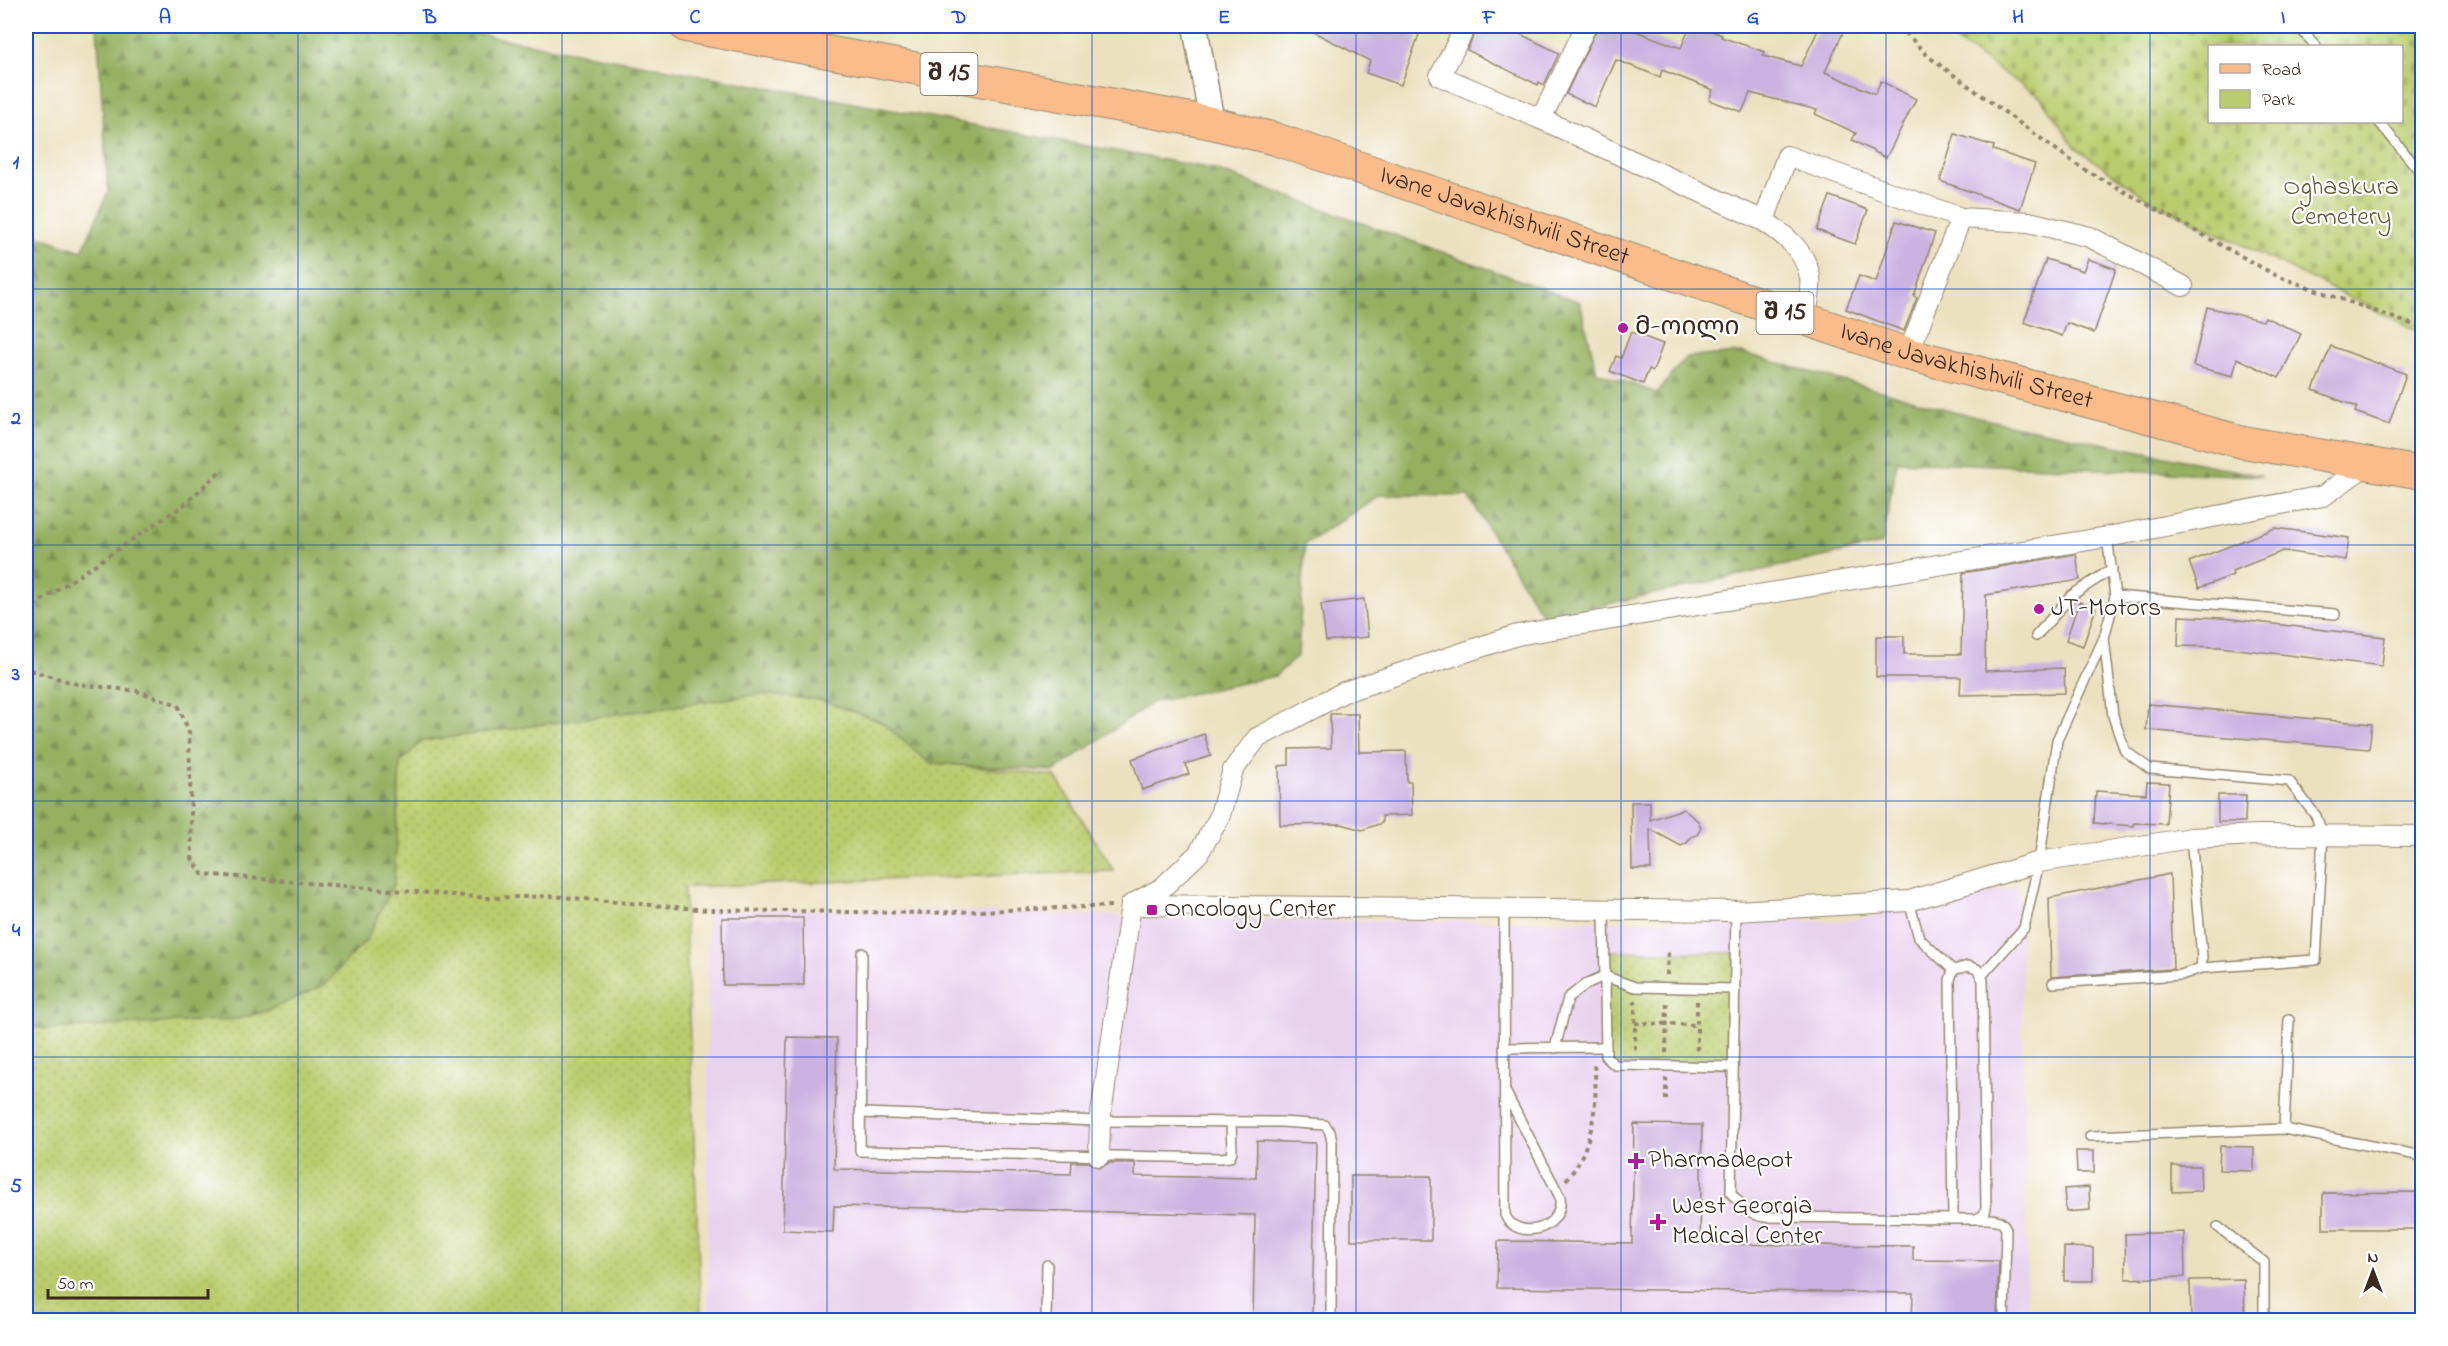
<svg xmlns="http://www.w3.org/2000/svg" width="2448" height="1346" font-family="'Indie Flower','Noto Sans Georgian',sans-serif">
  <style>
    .built { fill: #e8d2ee }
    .green { fill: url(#green-dots); stroke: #7b7b46; stroke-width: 1.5 }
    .forest { fill: url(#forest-firs); stroke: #686d40; stroke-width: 1.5 }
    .cemetery { fill: url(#cemetery-stones); stroke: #7b7b46; stroke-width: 1.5; fill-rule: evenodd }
    .building { fill: #ccb2e1 }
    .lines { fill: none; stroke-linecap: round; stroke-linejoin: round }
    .service-casing { stroke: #93866e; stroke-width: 12 }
    .minor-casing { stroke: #93866e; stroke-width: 22 }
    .tertiary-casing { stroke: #93866e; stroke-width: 27 }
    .primary-casing { stroke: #93866e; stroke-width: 34 }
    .path { stroke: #93866e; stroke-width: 4; stroke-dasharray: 4.5 4.5; stroke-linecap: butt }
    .service { stroke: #fff; stroke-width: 9 }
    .minor { stroke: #fff; stroke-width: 20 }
    .tertiary { stroke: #fff; stroke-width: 24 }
    .primary { stroke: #f9bc8a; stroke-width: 32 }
    .grid { fill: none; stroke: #1d4ed8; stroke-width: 1.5; stroke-opacity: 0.55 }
    .poi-dot { fill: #b5179e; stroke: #fff; stroke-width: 2 }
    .labels { text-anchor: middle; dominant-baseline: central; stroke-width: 4.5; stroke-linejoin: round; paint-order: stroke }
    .shield { fill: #fff; stroke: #766a62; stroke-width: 1.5 }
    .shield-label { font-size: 24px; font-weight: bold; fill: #3b2a1e }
    .park-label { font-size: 26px; fill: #615b36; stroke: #fff }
    .street-label { font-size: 26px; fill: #3b2a1e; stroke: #fff }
    .poi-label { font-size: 26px; fill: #3b2a1e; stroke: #fff; text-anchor: start }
    .neatline { fill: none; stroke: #1d4ed8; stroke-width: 2 }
    .grid-label { font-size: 20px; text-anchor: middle; font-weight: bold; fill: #1d4ed8 }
  </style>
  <defs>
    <pattern id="green-dots" width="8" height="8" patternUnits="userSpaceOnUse" patternTransform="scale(1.5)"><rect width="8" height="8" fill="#bbcc6e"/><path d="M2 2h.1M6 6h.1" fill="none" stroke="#a2af5f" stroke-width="1.8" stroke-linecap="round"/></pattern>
    <pattern id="forest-firs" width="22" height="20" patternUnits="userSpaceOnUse" patternTransform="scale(1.5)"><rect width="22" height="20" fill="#94b061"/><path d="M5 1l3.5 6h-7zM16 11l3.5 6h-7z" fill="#7a8f4f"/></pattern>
    <pattern id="cemetery-stones" width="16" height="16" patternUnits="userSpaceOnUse" patternTransform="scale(1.5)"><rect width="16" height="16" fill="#bbcc6e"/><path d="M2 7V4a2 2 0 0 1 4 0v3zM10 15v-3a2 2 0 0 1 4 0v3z" fill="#a2af5f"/></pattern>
  </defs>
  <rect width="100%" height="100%" fill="#fff"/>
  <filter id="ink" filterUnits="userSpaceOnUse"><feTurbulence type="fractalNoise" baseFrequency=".0167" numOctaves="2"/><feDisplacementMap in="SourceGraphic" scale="12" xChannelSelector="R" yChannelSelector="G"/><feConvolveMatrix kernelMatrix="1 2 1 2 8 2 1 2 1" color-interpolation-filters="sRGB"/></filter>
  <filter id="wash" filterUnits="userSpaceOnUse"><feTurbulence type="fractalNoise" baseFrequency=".008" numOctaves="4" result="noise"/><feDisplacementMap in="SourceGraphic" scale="24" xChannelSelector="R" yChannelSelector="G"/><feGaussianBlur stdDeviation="1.35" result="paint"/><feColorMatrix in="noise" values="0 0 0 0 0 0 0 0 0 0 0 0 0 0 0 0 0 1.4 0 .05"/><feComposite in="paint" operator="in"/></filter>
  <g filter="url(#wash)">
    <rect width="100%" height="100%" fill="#ebe1bf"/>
    <!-- built -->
    <polygon class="built" points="2020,886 2028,1320 708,1320 708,910 881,910 1318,921 1846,921"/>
    <!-- green -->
    <g class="green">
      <polygon points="761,694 821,700 880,721 929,762 1055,776 1114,871 684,887 701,1320 26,1320 26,1025 46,1029 394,883 400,763 421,741"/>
      <polygon points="1605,951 1735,953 1733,1067 1615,1065 1606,1057"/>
    </g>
    <!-- forest -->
    <polygon class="forest" points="97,26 434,26 1213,169 1580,302 1597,372 1657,393 1686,357 1742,353 1979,418 2262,476 1897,461 1882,544 1544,618 1468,496 1379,495 1305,544 1298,656 1275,676 1153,702 1054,771 929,763 880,721 821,700 761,694 422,741 400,763 394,883 367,939 323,986 267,1011 237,1019 46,1029 26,1025 26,232 82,251 108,192"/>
    <!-- cemetery -->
    <path class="cemetery" d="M1933,26H2422V333L2150,200L2075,147L2041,98ZM2210,46H2402V122H2210Z"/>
    <g id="blocks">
      <!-- building -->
      <g class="building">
        <polygon points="1302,26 1422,26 1401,85 1366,73 1370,61"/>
        <polygon points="1478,26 1514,26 1512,30 1559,53 1544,85 1539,82 1538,85 1467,50"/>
        <polygon points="1598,26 1622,26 1681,48 1690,26 1699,26 1722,35 1721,37 1765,52 1763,56 1801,66 1820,26 1846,26 1825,72 1875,94 1881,81 1916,99 1886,158 1852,140 1856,133 1815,114 1817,110 1750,93 1742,112 1709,100 1713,90 1662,70 1660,77 1616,60 1595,107 1566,94"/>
        <polygon points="1955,134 1994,146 1993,150 2035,164 2020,209 1940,181"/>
        <polygon points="1830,196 1868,210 1855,244 1817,230"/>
        <polygon points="1896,221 1935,233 1914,296 1917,298 1904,331 1846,309 1859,276 1876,282"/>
        <polygon points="2046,259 2083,271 2088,259 2116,269 2094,333 2067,323 2062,336 2024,322"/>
        <polygon points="2207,307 2263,321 2265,317 2301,334 2279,378 2237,358 2233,376 2193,366"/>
        <polygon points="1631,332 1663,344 1653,371 1649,369 1643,384 1610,371 1616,356 1621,358"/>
        <polygon points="2331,346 2406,374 2389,424 2355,412 2357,407 2313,390"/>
        <polygon points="2275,528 2349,538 2346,560 2283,551 2232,571 2233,575 2199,588 2189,562"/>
        <polygon points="2076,554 2080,580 1986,595 1985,671 2064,668 2065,693 1960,695 1961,677 1876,677 1876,636 1904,636 1904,654 1961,654 1963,573"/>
        <polygon points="1364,599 1368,637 1326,641 1321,604"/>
        <polygon points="2079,602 2096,608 2083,646 2066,640"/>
        <polygon points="2179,616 2222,618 2385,637 2382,666 2220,647 2178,646"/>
        <polygon points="2148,704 2372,724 2369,749 2146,730"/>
        <polygon points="1330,714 1358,714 1359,752 1406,751 1407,782 1411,782 1412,815 1382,816 1382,823 1362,830 1342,824 1280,825 1279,766 1289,765 1289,749 1331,748"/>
        <polygon points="1204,734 1211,756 1185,764 1189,774 1142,790 1132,759"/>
        <polygon points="2147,782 2169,783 2166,824 2134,823 2134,826 2094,823 2096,791 2146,794"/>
        <polygon points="2218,795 2246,795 2245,822 2218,822"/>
        <polygon points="1631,802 1650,802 1650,820 1683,809 1698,821 1701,828 1697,835 1691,837 1687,843 1681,846 1650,829 1651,869 1632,869"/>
        <polygon points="2170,874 2173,969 2051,977 2049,898"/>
        <polygon points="722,918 803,918 804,985 723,985"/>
        <polygon points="787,1037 837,1038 834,1169 1071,1174 1072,1162 1089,1162 1099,1168 1109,1163 1135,1163 1135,1176 1256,1178 1257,1141 1316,1143 1312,1320 1253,1320 1255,1215 834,1206 833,1232 783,1230"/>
        <polygon points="1634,1124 1702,1125 1700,1244 1913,1246 1913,1260 1999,1261 1997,1320 1912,1320 1913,1293 1497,1288 1498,1241 1632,1243"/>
        <polygon points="2220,1146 2254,1147 2254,1171 2219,1170"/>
        <polygon points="2076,1151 2094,1151 2094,1173 2077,1173"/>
        <polygon points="2172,1166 2200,1166 2201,1191 2172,1192"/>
        <rect x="1351" y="1176" width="80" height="64"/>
        <polygon points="2089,1187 2090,1210 2066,1212 2064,1189"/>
        <polygon points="2422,1192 2422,1229 2323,1229 2323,1193"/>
        <polygon points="2184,1232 2185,1277 2126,1279 2125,1234"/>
        <polygon points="2064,1247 2093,1248 2093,1281 2064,1281"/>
        <polygon points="2244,1279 2245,1320 2191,1320 2190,1280"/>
      </g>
    </g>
  </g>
  <g filter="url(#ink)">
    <use href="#blocks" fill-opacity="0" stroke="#93866e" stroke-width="1.5"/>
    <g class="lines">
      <!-- service casing -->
      <g class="service-casing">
        <g id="service">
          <polyline points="2298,26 2316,46"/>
          <polyline points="2379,122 2422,174"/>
          <polyline points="2115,596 2335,614"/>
          <polyline points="2036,636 2072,595 2112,569"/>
          <polyline points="2104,638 2113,716 2125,751 2150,769 2289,781 2316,816 2323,835 2316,960 2201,968"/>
          <polyline points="1909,901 1919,938 1953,970"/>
          <path d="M1504,908L1505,1215C1516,1241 1564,1231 1560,1197L1505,1091"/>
          <polyline points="1604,909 1606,1057 1615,1065 1733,1067"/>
          <path d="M1736,911L1731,1193C1740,1204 1750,1215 1765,1217L1953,1219L1950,980L1953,970L1968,966L1977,969L1983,980L1986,1208L1984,1215L1976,1219H1953"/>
          <polyline points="862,953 860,1151 1220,1158 1230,1157 1232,1151 1231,1122"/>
          <polyline points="1982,975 2024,928 2039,862 2057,740 2104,638 2115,596 2107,537"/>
          <polyline points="2053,983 2181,975 2201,968 2202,957 2191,838"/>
          <polyline points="1504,1048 1606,1047"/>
          <polyline points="1555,1048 1568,998 1586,984 1604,976 1635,987 1735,989"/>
          <polyline points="860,1113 1100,1121 1281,1122 1325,1125 1330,1132 1332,1142 1331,1320"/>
          <polyline points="2284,1129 2289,1020"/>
          <polyline points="2090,1136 2284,1129 2422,1156"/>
          <path d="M1979,1219C1991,1219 2001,1217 2006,1229L2004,1320"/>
          <polyline points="2218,1227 2264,1262 2264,1320"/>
          <polyline points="1046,1320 1047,1265"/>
        </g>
      </g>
      <!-- minor casing -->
      <g class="minor-casing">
        <g id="minor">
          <path d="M1466,26L1440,76L1541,119L1764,221C1785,235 1805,250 1810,277C1812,290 1807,307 1805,320"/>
          <polyline points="1541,119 1586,26"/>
          <polyline points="1961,218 2029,222 2090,237 2183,286"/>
          <polyline points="1764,221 1787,156 1961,218 1908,354"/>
          <polyline points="1131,905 1162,888 1198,854 1219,818 1233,770 1257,738 1344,692 1517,635 2107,537 2323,496 2369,463"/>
          <polyline points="1133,905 1736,911 1909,901 2039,862 2191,838 2259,835 2422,836"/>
          <polyline points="1099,1156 1100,1121 1131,905"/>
        </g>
      </g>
      <!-- tertiary casing -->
      <g class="tertiary-casing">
        <polyline id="tertiary" points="1195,26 1212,123"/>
      </g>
      <!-- primary casing -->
      <g class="primary-casing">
        <g id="primary">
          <path id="s1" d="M686,26L1212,123L1275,139L1908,354L2243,442L2422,473"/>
        </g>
      </g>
      <!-- path -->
      <g class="path">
        <polyline points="1899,26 1929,57 2080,167 2277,276 2422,328"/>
        <polyline points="26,611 185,504 220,471"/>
        <polyline points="26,662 30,670 77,684 137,691 178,705 189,732 192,858 202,874 489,898 551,896 708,910 927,913 1112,906"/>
        <polyline points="1667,975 1668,952"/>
        <polyline points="1635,1000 1635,1052"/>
        <polyline points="1697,1001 1697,1054"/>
        <polyline points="1635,1023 1697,1025"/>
        <polyline points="1666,1053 1667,1000"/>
        <polyline points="1666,1100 1666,1078"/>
        <path d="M1566,1180C1592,1151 1599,1103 1594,1065"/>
      </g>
      <!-- service -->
      <use href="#service" class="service"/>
      <!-- minor -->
      <use href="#minor" class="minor"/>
      <!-- tertiary -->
      <use href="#tertiary" class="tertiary"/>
      <!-- primary -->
      <use href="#primary" class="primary"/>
    </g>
  </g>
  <!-- grid -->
  <path class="grid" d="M298,26V1320M562,26V1320M827,26V1320M1092,26V1320M1356,26V1320M1621,26V1320M1886,26V1320M2150,26V1320M26,289H2422M26,545H2422M26,801H2422M26,1057H2422"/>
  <!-- markers -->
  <g class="poi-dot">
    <circle cx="1623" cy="328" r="6"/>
    <circle cx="2039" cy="609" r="6"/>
    <rect x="1146" y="904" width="12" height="12" rx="3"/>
    <path d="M1633 1152h6v6h6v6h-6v6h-6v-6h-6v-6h6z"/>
    <path d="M1655 1213h6v6h6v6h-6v6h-6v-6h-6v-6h6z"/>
  </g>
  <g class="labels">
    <!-- shield labels -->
    <g class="shield">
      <rect x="920.5" y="53" width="57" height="42" rx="4.5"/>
      <rect x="1756.5" y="292" width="57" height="42" rx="4.5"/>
    </g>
    <g class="shield-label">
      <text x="949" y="74">შ 15</text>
      <text x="1785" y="313">შ 15</text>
    </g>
    <!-- park labels -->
    <g class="park-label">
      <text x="2341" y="188">Oghaskura<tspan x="2341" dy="30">Cemetery</tspan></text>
    </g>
    <!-- street labels -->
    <g class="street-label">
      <text stroke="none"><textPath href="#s1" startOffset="842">Ivane Javakhishvili Street</textPath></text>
      <text stroke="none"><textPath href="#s1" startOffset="1328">Ivane Javakhishvili Street</textPath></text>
    </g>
    <!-- poi labels -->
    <g class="poi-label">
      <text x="1635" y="328">მ-ოილი</text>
      <text x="2051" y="609">JT-Motors</text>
      <text x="1164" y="910">Oncology Center</text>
      <text x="1648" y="1161">Pharmadepot</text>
      <text x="1672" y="1207">West Georgia<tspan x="1672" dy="30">Medical Center</tspan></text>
    </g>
  </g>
  <!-- margin -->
  <rect width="2448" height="1346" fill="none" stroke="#fff" stroke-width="66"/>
  <!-- legend -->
  <rect x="2208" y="45" width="195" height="78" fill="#ffffff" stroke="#b1aaa5" stroke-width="1.5"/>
  <rect x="2220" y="64" width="30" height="9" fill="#f9bc8a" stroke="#b1aaa5" stroke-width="1.5"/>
  <text x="2262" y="75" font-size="18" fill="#3b2a1e">Road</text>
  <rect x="2220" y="90" width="30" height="18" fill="#bbcc6e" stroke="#b1aaa5" stroke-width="1.5"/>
  <text x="2262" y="105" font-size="18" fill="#3b2a1e">Park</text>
  <!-- north arrow -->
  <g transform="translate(2373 1271)" stroke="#ffffff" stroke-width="4.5" paint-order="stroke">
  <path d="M0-4.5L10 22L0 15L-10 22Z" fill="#3b2a1e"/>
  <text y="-9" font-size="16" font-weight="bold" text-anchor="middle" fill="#3b2a1e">N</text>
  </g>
  <!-- scale -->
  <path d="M48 1289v9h160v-9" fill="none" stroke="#3b2a1e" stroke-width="3"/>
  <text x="57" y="1289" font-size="18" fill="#3b2a1e" stroke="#ffffff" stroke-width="4.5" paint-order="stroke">50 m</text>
  <rect x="33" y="33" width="2382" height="1280" class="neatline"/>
  <g class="grid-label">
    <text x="165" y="23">A</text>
    <text x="430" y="23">B</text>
    <text x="695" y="23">C</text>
    <text x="959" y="23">D</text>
    <text x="1224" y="23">E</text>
    <text x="1489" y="23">F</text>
    <text x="1753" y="23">G</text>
    <text x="2018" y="23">H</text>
    <text x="2283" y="23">I</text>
    <text x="16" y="168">1</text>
    <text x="16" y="424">2</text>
    <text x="16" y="680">3</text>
    <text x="16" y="936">4</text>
    <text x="16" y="1192">5</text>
  </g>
</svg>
